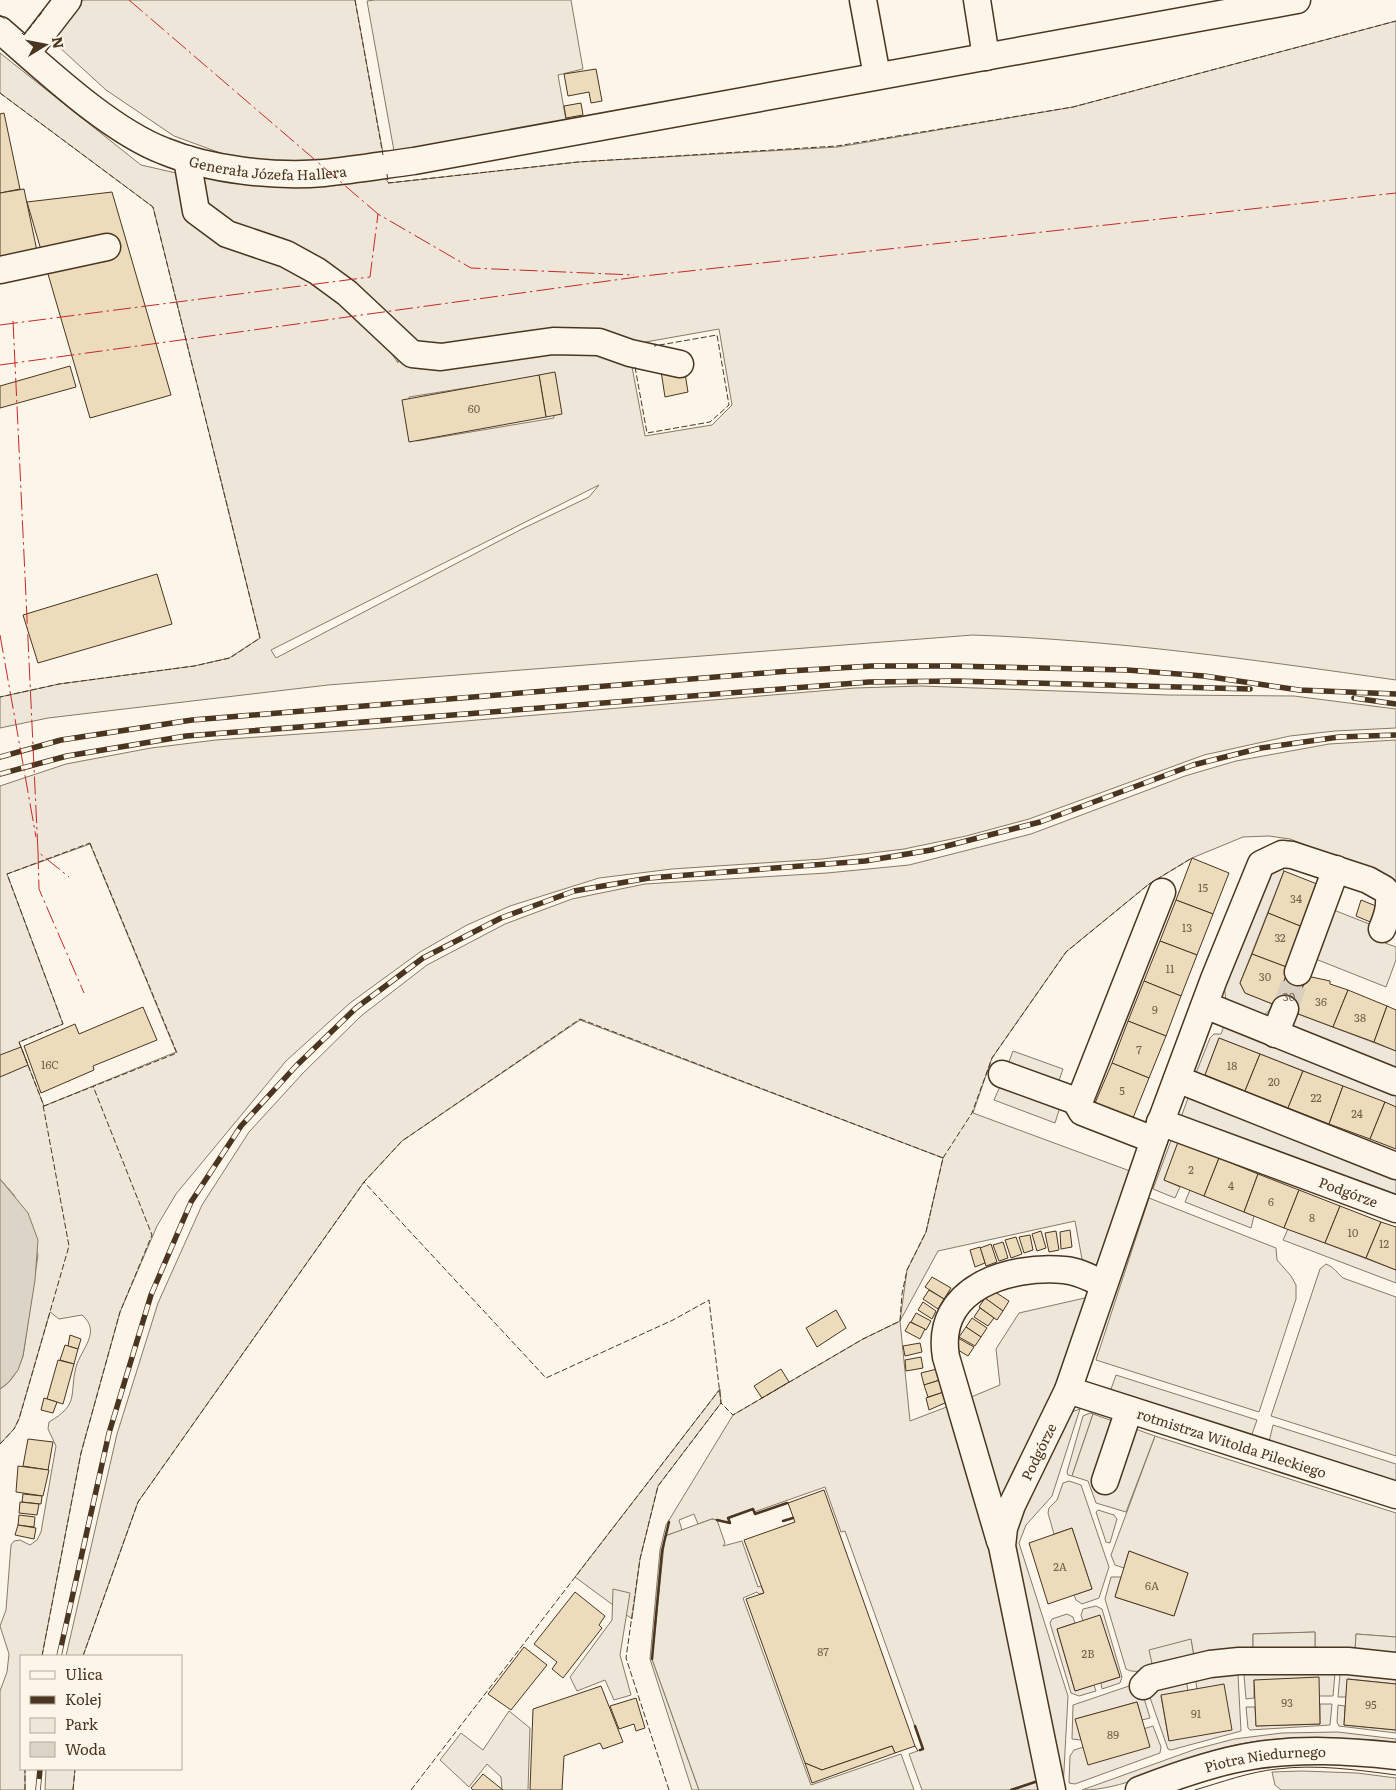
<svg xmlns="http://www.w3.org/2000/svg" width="1396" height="1790" font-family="Literata,serif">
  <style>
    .green { fill: #ede6d9; stroke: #887966; fill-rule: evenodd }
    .parking { fill: #ede7d9; stroke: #887966 }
    .water { fill: #dcd4c6; stroke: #887966 }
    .building { fill: #ecdcbc; stroke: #4a3520 }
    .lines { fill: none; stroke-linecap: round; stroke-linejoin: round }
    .minor-tunnel { stroke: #d8cfc1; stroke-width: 26; stroke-dasharray: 26 13; stroke-linecap: butt }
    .minor-casing { stroke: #4a3520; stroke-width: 29 }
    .minor { stroke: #fbf6e9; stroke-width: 26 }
    .tram { stroke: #4a3520; stroke-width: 1 }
    .rail-casing { stroke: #4a3520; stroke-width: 5.5 }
    .rail { stroke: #fbf6e9; stroke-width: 4; stroke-dasharray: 11; stroke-linecap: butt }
    .fence { stroke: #4a3520; stroke-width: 1; stroke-dasharray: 6 2.5; stroke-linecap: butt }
    .wall { stroke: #4a3520; stroke-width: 2.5 }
    .power { stroke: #c62828; stroke-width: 1; stroke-dasharray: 18 4 2.5 4; stroke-linecap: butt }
    .labels { text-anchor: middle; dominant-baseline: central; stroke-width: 4; stroke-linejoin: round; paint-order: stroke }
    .number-label { font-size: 11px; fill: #725f47 }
    .street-label { font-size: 14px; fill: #4a3520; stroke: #fbf6e9 }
  </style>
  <rect width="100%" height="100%" fill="#fbf6e9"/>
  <!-- green -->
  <g class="green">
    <polygon points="83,0 355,0 383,153 321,161 262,160 226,155 174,136 106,90 58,46 54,34"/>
    <path d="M1396,21V680C1256,660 1115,640 973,635L328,685L48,718L0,728V697L59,684L194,666L229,658L260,638L153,207L0,93V53L141,165L176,173L182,206C195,217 210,231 225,238C254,252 285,259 314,275C350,295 375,329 398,363V349L410,358L439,363L553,346H599L636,358L632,367L645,436L712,425L732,405L719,329L640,343L611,334L554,332L444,348L419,344L354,289L323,268L290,249L230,229L203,209L196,167C258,188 317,184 381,174L389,183L578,162L838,147L1073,107ZM547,375L554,418L417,441L409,397ZM599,485L589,497L522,529L276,658L271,650Z"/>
    <path d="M921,686L1168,695L1294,696L1396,709V728L1335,731L1290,736L1204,755L1029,819L966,836L904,849L822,859L672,869L599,878L510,906L467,925L420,952L350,1003L286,1061L176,1194L157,1226L120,1312L81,1453L42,1656H21V1769H25V1790H0V1691L7,1672L9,1654L0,1626L6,1610L11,1545L14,1541L20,1540L30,1545L37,1540L41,1532L56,1446L48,1429L49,1422C80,1404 69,1395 76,1367C81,1349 102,1332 82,1315L59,1319L50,1312L19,1419L14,1429L0,1444V1389C13,1381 18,1370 23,1356L38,1255L14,1195L0,1179V786L66,764L151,748L216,740L371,729L855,688ZM90,844L176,1052L44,1106L19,1042L63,1024L7,874Z"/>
    <polygon points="1396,740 1396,880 1290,839 1269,836 1243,837 1192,858 1149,884 1066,952 992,1058 973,1113 1130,1171 1060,1387 998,1519 964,1400 1000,1385 996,1349 1019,1313 1089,1297 1075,1221 938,1251 900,1321 910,1421 957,1403 998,1547 1043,1790 922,1790 909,1754 923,1749 845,1531 841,1532 825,1487 754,1512 753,1509 729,1517 730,1523 712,1519 698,1524 694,1514 679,1520 682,1530 665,1536 652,1659 699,1790 692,1790 650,1659 660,1550 666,1525 733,1415 863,1339 900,1321 907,1270 926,1232 943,1158 580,1020 402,1141 364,1182 138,1502 83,1656 66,1656 117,1434 158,1303 202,1205 249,1132 304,1072 361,1016 427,965 505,924 572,899 596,894 645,884 827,873 909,865 1031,834 1185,776 1236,761 1329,744"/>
    <polygon points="1281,866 1284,871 1240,983 1245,993 1275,1005 1263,1016 1226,1000 1224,986 1262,882 1277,867"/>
    <polygon points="1293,1012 1396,1051 1396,1070 1291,1027"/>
    <polygon points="1225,1023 1396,1086 1396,1107 1219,1038 1205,1075 1219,1081 1217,1086 1196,1073 1210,1038 1214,1034 1221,1034"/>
    <polygon points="1172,1138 1178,1143 1164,1180 1180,1187 1175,1198 1153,1189"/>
    <polygon points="1190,1190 1254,1216 1251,1228 1185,1202"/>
    <polygon points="1149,1198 1276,1248 1277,1260 1291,1276 1296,1285 1296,1299 1259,1412 1096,1360"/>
    <polygon points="1288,1229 1396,1270 1396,1283 1283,1240"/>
    <path d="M1326,1264C1334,1267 1337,1273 1343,1278L1396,1297V1456L1271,1416L1320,1269Z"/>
    <polygon points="720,1389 721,1403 658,1486 640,1559 632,1619 575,1577"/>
    <polygon points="1080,1409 1052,1496 1026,1525 1019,1543 1068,1696 1063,1789 1010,1539 1071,1412"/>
    <polygon points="1090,1413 1093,1414 1072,1476 1068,1475 1067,1472 1083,1416"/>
    <path d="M1155,1436L1396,1513V1637L1356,1634L1355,1651L1315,1649V1632L1253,1634V1651L1194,1657L1191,1640C1177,1650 1144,1680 1126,1669L1105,1599L1111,1577H1121L1115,1597L1174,1616L1188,1573L1129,1551L1124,1568L1115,1565L1111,1555Z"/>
    <polygon points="1069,1481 1081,1485 1109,1567 1099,1598 1082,1604 1076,1600 1074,1595 1092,1589 1072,1528 1054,1534 1048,1513 1049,1508 1057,1500 1063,1483"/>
    <polygon points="1098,1510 1114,1515 1117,1519 1110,1543 1106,1542 1096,1512"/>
    <polygon points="1096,1606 1102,1609 1122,1677 1120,1683 1102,1689 1101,1683 1120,1677 1100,1616 1083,1621 1081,1615 1083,1609"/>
    <polygon points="1067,1614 1073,1617 1075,1623 1057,1629 1075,1691 1094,1685 1096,1691 1079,1696 1071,1693 1050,1623 1052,1619"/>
    <polygon points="1246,1669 1335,1673 1333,1696 1319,1696 1254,1680 1254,1698 1246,1699 1244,1675"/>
    <polygon points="1234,1670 1238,1675 1241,1731 1171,1750 1168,1749 1148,1692 1186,1678 1188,1691 1161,1696 1169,1741 1197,1689 1195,1676"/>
    <polygon points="1396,1673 1396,1684 1348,1679 1346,1697 1338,1697 1340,1674"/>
    <polygon points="1135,1684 1141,1688 1150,1718 1142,1720 1137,1702 1076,1719 1081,1740 1072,1739 1073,1705"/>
    <polygon points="1320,1704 1332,1704 1330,1725 1250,1730 1248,1728 1246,1707 1255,1707 1256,1726 1320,1724"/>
    <polygon points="1338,1705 1345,1706 1344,1725 1396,1730 1396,1733 1339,1726 1337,1722"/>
    <polygon points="1153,1726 1161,1747 1160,1753 1075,1784 1069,1783 1070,1756 1074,1750"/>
    <path d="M1338,1732L1396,1739V1744C1330,1735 1263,1733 1199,1755C1162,1768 1122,1790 1082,1790L1196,1749L1234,1739L1282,1733Z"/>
    <polygon points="46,1769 75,1769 73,1790 45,1790"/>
    <polygon points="1302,1771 1357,1773 1396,1778 1396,1790 1281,1790 1275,1785 1272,1772"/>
  </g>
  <!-- parking -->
  <g class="parking">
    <polygon points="375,0 571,0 583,69 558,75 566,120 394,151 367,1"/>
    <polygon points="1326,907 1387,931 1388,936 1385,943 1396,947 1396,960 1386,987 1308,956"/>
    <polygon points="1013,1051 1063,1069 1057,1086 1007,1067"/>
    <polygon points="1001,1084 1060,1107 1055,1123 994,1100"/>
    <polygon points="1191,1090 1396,1172 1396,1202 1180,1120"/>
    <polygon points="1116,1375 1257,1420 1251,1437 1110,1392"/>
    <polygon points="1093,1414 1155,1436 1126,1512 1096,1503 1088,1481 1072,1476"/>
    <polygon points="1273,1425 1396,1464 1396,1483 1269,1442"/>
    <polygon points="712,1519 717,1520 725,1543 723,1546 742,1541 758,1587 761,1586 764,1593 759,1594 757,1592 743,1598 811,1785 901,1754 914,1790 699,1790 652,1659 665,1536"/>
    <polygon points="613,1589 630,1593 620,1655 631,1695 614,1700 605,1680 577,1691 570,1677 612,1620"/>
    <polygon points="1315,1632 1315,1649 1253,1651 1253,1634"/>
    <polygon points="1356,1634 1396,1637 1396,1655 1355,1651"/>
    <polygon points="1191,1639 1194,1657 1153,1668 1149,1650"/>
    <polygon points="509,1711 530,1728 528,1790 502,1790 501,1777 487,1764 469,1787 440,1760 461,1733 483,1750"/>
  </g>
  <!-- water -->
  <polygon class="water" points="0,1179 28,1213 38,1240 35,1280 23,1356 18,1370 8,1383 0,1389"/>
  <!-- building -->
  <g class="building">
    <polygon points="596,69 602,101 591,103 589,92 568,96 564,74"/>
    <polygon points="581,103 583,115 566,118 564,106"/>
    <polygon points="4,113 20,189 0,193 0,114"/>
    <polygon points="24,189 37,251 0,258 0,193"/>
    <polygon points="112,192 171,395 90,418 27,202"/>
    <polygon points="70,366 76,387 0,408 0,386"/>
    <polygon points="684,367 688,392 665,397 661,371"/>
    <polygon points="555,372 562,414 546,417 539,375"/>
    <polygon points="539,375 546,417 409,442 402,400"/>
    <polygon points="157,574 172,624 38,663 23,615"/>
    <polygon points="1192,858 1229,873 1213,914 1176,900"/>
    <polygon points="1284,871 1322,886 1305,928 1268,913"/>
    <polygon points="1176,900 1213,914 1197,955 1160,941"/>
    <polygon points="1361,900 1381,908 1375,924 1356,916"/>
    <polygon points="1268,913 1305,928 1289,968 1252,954"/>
    <polygon points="1160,941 1197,955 1181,996 1144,981"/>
    <polygon points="1252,954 1289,968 1275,1005 1245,993 1240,983"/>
    <polygon points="1289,968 1307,976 1293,1012 1275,1005"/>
    <polygon points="1307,976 1330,981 1330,984 1348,990 1333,1027 1293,1012"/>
    <polygon points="1144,981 1181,996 1166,1036 1128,1021"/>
    <polygon points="1348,990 1387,1006 1374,1042 1333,1027"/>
    <polygon points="1387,1006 1396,1010 1396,1051 1374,1042"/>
    <polygon points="143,1007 157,1040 93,1066 94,1070 41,1093 24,1046 75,1024 79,1034"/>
    <polygon points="1128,1021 1166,1036 1149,1078 1112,1063"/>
    <polygon points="1219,1038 1260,1054 1245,1091 1205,1075"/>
    <polygon points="21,1047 28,1065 0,1077 0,1055"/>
    <polygon points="1260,1054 1303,1071 1288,1108 1245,1091"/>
    <polygon points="1112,1063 1149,1078 1133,1118 1095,1103"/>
    <polygon points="1303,1071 1343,1086 1329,1124 1288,1108"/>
    <polygon points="1343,1086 1385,1102 1370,1139 1329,1124"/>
    <polygon points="1385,1102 1396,1107 1396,1149 1370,1139"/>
    <polygon points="1178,1142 1219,1158 1204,1196 1164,1180"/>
    <polygon points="1219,1158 1258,1174 1244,1212 1204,1196"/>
    <polygon points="1258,1174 1299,1190 1284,1228 1244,1212"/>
    <polygon points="1299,1190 1340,1206 1325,1243 1284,1228"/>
    <polygon points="1340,1206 1381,1222 1366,1258 1325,1243"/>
    <polygon points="1381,1222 1396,1227 1396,1270 1366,1258"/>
    <polygon points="1070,1230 1072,1247 1061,1249 1060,1232"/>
    <polygon points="1041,1231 1046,1248 1037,1251 1032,1234"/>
    <polygon points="1056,1231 1059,1250 1049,1252 1045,1233"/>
    <polygon points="1030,1235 1033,1250 1024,1253 1019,1237"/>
    <polygon points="1016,1237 1022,1254 1011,1258 1005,1240"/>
    <polygon points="1003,1242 1008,1258 999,1261 993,1245"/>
    <polygon points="991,1244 997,1262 986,1266 980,1248"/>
    <polygon points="980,1247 985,1263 975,1267 970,1250"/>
    <polygon points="932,1277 951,1288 944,1299 925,1287"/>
    <polygon points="929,1290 944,1299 938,1309 923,1299"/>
    <polygon points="992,1290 1009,1301 1003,1311 986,1299"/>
    <polygon points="985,1298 1003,1311 997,1320 979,1307"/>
    <polygon points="923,1302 936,1311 932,1319 918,1310"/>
    <polygon points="980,1308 994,1318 988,1326 974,1317"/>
    <polygon points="836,1310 846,1328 817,1347 806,1328"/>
    <polygon points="916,1313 931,1321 926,1330 911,1322"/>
    <polygon points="972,1318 987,1328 981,1337 966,1327"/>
    <polygon points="910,1322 925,1329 920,1339 905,1331"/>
    <polygon points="966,1327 981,1337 975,1346 959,1337"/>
    <polygon points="70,1335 81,1339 78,1349 68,1346"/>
    <polygon points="958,1338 974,1347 968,1356 953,1347"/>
    <polygon points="920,1343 922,1352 905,1356 903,1346"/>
    <polygon points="65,1345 78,1349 74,1364 60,1360"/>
    <polygon points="921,1357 923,1368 906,1371 905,1360"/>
    <polygon points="58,1360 74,1364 63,1404 47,1399"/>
    <polygon points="781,1369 789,1382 762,1398 754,1386"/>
    <polygon points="937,1369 940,1380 924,1385 921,1373"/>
    <polygon points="940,1380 944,1392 928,1397 924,1385"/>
    <polygon points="944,1392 947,1402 929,1410 926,1398"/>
    <polygon points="44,1398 57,1402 53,1413 41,1410"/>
    <polygon points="28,1439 53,1442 48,1470 23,1466"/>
    <polygon points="18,1466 49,1470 43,1496 16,1492"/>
    <polygon points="824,1490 915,1746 895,1753 892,1746 822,1770 805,1763 746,1599 764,1593 744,1540 795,1522 788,1503"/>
    <polygon points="23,1494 42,1496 41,1504 22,1502"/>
    <polygon points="20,1502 39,1504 37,1515 19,1513"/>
    <polygon points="19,1515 35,1517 34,1527 18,1525"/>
    <polygon points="18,1525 36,1528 34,1539 15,1535"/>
    <polygon points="1072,1528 1092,1589 1048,1604 1029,1543"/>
    <polygon points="1129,1551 1188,1573 1174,1616 1115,1597"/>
    <polygon points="575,1592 605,1616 599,1625 602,1628 563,1678 552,1669 557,1662 534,1644"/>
    <polygon points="1100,1615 1120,1677 1075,1691 1057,1629"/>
    <polygon points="524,1647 547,1665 511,1710 488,1694"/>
    <polygon points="1319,1677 1320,1724 1256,1726 1254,1680"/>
    <polygon points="1347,1679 1396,1684 1396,1730 1344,1725"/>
    <polygon points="1224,1684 1232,1730 1169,1741 1161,1695"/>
    <polygon points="601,1686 623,1742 603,1749 600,1743 564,1756 562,1790 530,1790 533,1709"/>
    <polygon points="636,1698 645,1728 636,1731 634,1724 619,1729 610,1706"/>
    <polygon points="1137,1702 1150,1747 1088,1765 1075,1719"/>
    <polygon points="892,1746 895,1753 812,1783 805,1763 822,1770"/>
    <polygon points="483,1774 503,1790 473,1790 471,1788"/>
  </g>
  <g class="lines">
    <!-- minor-tunnel -->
    <polyline class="minor-tunnel" points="1285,1009 1298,972"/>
    <!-- minor casing -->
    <g class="minor-casing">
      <g id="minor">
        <polyline points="863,0 877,76"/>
        <polyline points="977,0 986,57"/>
        <path id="s1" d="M0,30C45,69 109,130 164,151C210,170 274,177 324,173C354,170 384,165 414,161L1297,0"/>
        <polyline points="27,53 68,0"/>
        <polyline points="187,159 196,211 227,234 286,254 317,271 347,293 412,354 441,357 553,341 599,342 630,353 680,364"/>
        <polyline points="0,270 107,247"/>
        <polyline points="1298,972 1336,869"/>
        <polyline points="1205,1005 1396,1082"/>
        <polyline points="1275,1034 1285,1009"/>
        <polyline points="1002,1074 1079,1102"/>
        <polyline points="1177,1079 1396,1166"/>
        <path id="s2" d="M1160,1122L1396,1209"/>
        <polyline points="1154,1140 1082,1112 1078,1105 1162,892"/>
        <path id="s3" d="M1068,1390L1396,1495"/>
        <polyline points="1105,1481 1129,1410"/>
        <path d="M1000,1541L946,1357C934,1288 1009,1265 1064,1270C1078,1271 1091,1278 1103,1284"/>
        <polyline points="1143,1686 1151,1678 1210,1664 1239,1661 1348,1661 1396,1666"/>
        <path id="s4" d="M1052,1790L1002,1546L1004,1528L1012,1505L1068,1390L1154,1140L1214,979L1261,864L1282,854L1292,855L1368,880L1384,889L1389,895C1390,908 1387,917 1382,929"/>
        <path id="s5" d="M1139,1790C1175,1776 1214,1762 1252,1756C1300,1748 1348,1751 1396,1756"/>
      </g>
    </g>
    <!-- minor -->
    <use href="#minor" class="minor"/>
    <!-- tram -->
    <path class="tram" d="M1195,1790C1222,1782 1249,1772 1277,1769C1316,1764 1358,1770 1396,1775"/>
    <!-- rail casing -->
    <g class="rail-casing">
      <g id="rail">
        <polyline points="1354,698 1396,704"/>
        <polyline points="0,757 61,740 192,720 789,671 872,666 953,666 1127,670 1204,676 1299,690 1396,694"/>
        <polyline points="0,774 67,756 186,736 869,682 957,681 1250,689"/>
        <polyline points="59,1656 109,1433 151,1295 191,1202 241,1126 296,1066 356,1008 423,958 501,918 574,891 649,878 865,861 931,850 1040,822 1193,765 1261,748 1339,737 1396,735"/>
        <polyline points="38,1790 40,1769"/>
      </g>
    </g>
    <!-- rail -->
    <use href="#rail" class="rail"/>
    <!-- fence -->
    <g class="fence">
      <polyline points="355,0 383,155"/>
      <polyline points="0,15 6,20"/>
      <polyline points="22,33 24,35 44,10"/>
      <polyline points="0,93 153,207 260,638 230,658 194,666 59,684 0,697"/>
      <polyline points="387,174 388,183 578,162 837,146 1073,107 1396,21"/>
      <polyline points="635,367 647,433 710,422 729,405 717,335 654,346"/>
      <polygon points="90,843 177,1053 44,1106 19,1042 63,1024 7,874"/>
      <polygon points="580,1019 943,1158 926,1232 907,1270 902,1294 900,1321 863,1339 733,1415 721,1403 709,1300 673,1320 546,1378 364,1182 402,1141"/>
      <polyline points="943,1158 972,1113 992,1058 1066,952 1149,884 1192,858"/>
      <polyline points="0,1444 14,1429 19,1419 69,1246 43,1105"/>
      <polyline points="42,1656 81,1453 120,1312 152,1235 93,1086"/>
      <polyline points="83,1656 138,1502 364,1182"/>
      <polyline points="915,1746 918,1751"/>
      <polyline points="25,1790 25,1769"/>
      <polyline points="73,1790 75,1769"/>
      <polyline points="411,1790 720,1389"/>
      <polyline points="669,1790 626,1658 640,1559 658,1486 721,1403"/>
    </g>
    <!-- wall -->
    <g class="wall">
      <polyline points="717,1520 730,1523 728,1518 753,1509 755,1514 787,1503"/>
      <polyline points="783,1521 793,1518"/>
      <polyline points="652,1659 662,1551 669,1522"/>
      <polyline points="915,1726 923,1749 920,1750"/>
      <polyline points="1011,1790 1035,1782"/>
    </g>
    <!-- power -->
    <g class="power">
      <polyline points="129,0 378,214 471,268 634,275"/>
      <polyline points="13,321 38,852 69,877"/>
      <polyline points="0,325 370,277 378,214"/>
      <polyline points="0,365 644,276 1396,193"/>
      <polyline points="0,635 36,837"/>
      <polyline points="38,851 39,889 84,993"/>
    </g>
  </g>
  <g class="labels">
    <!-- number labels -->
    <g class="number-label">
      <text x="474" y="408">60</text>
      <text x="1203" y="887">15</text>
      <text x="1296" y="898">34</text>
      <text x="1187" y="927">13</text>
      <text x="1280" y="937">32</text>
      <text x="1170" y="968">11</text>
      <text x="1265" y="976">30</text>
      <text x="1289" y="996">30</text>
      <text x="1321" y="1001">36</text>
      <text x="1155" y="1009">9</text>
      <text x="1360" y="1017">38</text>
      <text x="1139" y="1049">7</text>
      <text x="50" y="1064">16C</text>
      <text x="1232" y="1065">18</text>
      <text x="1274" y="1081">20</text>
      <text x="1122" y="1090">5</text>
      <text x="1316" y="1097">22</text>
      <text x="1357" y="1113">24</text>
      <text x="1191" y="1169">2</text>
      <text x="1231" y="1185">4</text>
      <text x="1271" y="1201">6</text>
      <text x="1312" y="1217">8</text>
      <text x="1353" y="1232">10</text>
      <text x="1384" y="1243">12</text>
      <text x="1060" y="1566">2A</text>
      <text x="1152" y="1585">6A</text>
      <text x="823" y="1651">87</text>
      <text x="1088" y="1653">2B</text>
      <text x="1287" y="1702">93</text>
      <text x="1371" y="1704">95</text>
      <text x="1196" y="1713">91</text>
      <text x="1113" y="1734">89</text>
    </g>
    <!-- street labels -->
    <g class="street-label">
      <text stroke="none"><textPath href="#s1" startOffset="311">Generała Józefa Hallera</textPath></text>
      <text stroke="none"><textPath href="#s2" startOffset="201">Podgórze</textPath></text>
      <text stroke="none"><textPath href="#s3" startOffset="172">rotmistrza Witolda Pileckiego</textPath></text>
      <text stroke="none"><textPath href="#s4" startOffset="351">Podgórze</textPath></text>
      <text stroke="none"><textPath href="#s5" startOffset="131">Piotra Niedurnego</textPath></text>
    </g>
  </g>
  <!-- legend -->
  <rect x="20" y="1655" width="162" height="115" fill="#fbf6e9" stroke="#b4a999"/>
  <rect x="30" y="1671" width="25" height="8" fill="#fbf6e9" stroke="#b4a999"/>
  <text x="65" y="1680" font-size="15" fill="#4a3520">Ulica</text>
  <rect x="30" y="1696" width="25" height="8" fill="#4a3520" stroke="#b4a999"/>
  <text x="65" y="1705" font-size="15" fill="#4a3520">Kolej</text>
  <rect x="30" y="1718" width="25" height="15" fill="#ede6d9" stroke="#b4a999"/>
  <text x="65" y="1730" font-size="15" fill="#4a3520">Park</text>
  <rect x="30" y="1742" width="25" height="15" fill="#dcd4c6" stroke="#b4a999"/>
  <text x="65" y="1755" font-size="15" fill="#4a3520">Woda</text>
  <!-- north arrow -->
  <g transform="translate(45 45) rotate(80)" stroke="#fbf6e9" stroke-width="4" paint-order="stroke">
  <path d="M0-4L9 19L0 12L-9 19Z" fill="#4a3520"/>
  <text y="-8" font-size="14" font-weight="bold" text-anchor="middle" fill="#4a3520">N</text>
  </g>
</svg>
